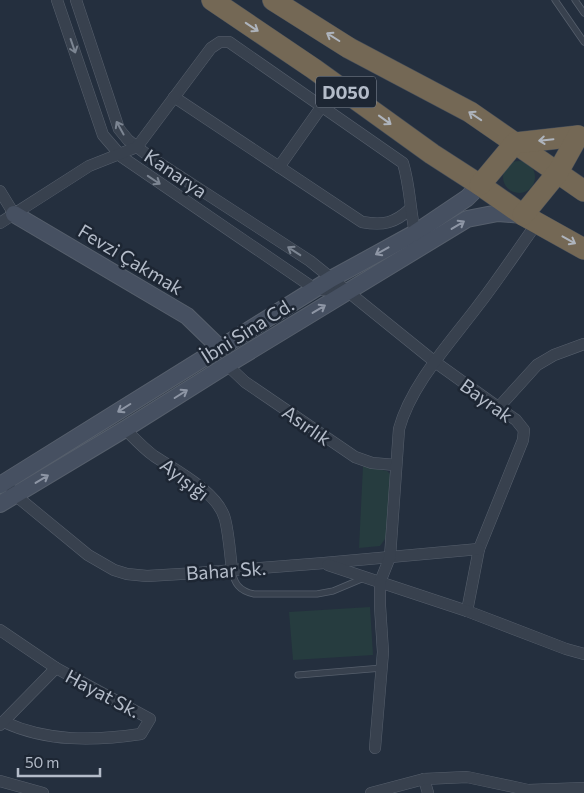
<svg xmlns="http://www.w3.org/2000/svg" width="584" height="793" font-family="Commissioner,sans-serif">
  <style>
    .green { fill: #263c3f }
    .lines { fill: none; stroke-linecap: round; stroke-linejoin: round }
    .lane-casing { stroke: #565f6c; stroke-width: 7 }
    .street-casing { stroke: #565f6c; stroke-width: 12 }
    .secondary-casing { stroke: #565f6c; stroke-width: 18 }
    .highway-casing { stroke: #434c59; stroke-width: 22 }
    .lane { stroke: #38414e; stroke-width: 5.5 }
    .street { stroke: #38414e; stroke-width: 11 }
    .secondary { stroke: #465061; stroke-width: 16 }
    .highway { stroke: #746855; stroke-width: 21 }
    .oneway { stroke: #aeb4bd }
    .oneway2 { stroke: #7c8592 }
    .oneway3 { stroke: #8e96a5 }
    .labels { text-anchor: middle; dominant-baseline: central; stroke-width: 5; stroke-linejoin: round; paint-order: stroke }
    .shield { fill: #1d2633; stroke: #878f9c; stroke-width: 1 }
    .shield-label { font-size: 18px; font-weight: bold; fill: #b4bcc9 }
    .street-label { font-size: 19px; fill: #b4bcc9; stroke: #1d2633 }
  </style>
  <rect width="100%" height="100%" fill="#242f3e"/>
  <!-- green -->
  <g class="green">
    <circle cx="519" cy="177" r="16"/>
    <polygon points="363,466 387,471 390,474 387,536 380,546 359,548"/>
    <polygon points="370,607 373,655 293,660 289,612"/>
  </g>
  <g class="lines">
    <!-- lane casing -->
    <g class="lane-casing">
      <g id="lane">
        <polyline points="555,0 584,42"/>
        <polyline points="575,0 584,13"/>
        <path d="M232,570C234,583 239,591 254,594H317L333,591L364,578"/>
        <polyline points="298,675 382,668"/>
      </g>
    </g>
    <!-- street casing -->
    <g class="street-casing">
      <g id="street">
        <polyline points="57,0 103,135 122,157 315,289 347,292"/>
        <polyline points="76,0 119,129 128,140 150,157 310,261 435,362 516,420 524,430 523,440 479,549 467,611"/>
        <path d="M174,97L362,222C383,226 395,223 410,209"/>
        <polyline points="279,167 322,106"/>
        <polyline points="0,191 14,214"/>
        <path d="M0,223L89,166L137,147L211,48L220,42H229L403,163C410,186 410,209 415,233"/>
        <polyline points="227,365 245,382 355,457 372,463 396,465"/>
        <polyline points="498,408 537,365 554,355 584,344"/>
        <path d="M125,429C134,438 143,448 154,456C175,470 218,492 225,519C229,535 230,553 232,570"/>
        <polyline points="12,490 15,495 88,555 114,570 127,574 147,576 197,573 324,563 479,549"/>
        <polyline points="328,565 467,611 566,649 584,654"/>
        <path d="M0,630L56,668L150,719L141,734C94,741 47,742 4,722"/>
        <polyline points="0,725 56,668"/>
        <path d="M375,748L383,652L380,606V582L390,557L399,429C411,385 449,344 477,307C498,280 517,251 537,223"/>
        <polyline points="424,779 428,793"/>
        <polyline points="0,781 43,793"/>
        <polyline points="371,793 424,779 467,777 528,790 584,788"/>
      </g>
    </g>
    <!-- secondary casing -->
    <g class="secondary-casing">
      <g id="secondary">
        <polyline points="14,214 187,316 220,348"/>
        <polyline points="0,485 331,279 415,233 467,198 480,185"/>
        <polyline points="0,504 125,429 227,365 467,219 498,213 523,215"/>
      </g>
    </g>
    <!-- highway casing -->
    <g class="highway-casing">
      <g id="highway">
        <polyline points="212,0 314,69 432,154 480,185 523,215 584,249"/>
        <polyline points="273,0 349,48 470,112 584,191"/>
        <polyline points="480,185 515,143 578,136"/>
        <polyline points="523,215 558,172 578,136"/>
      </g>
    </g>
    <!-- lane -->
    <use href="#lane" class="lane"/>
    <!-- street -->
    <use href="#street" class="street"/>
    <!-- secondary -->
    <use href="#secondary" class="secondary"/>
    <!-- highway -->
    <use href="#highway" class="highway"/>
  </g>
  <!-- one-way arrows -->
  <defs><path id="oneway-shaft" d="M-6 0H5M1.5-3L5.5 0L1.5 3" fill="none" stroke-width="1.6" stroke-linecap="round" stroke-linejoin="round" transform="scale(1.25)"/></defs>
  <g class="oneway">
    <use href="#oneway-shaft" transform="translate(252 27) rotate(34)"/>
    <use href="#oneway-shaft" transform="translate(333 37) rotate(-148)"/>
    <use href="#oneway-shaft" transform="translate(475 116) rotate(-146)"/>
    <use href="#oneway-shaft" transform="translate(385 120) rotate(36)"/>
    <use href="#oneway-shaft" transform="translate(546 140) rotate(174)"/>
    <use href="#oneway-shaft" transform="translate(569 240) rotate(29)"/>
  </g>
  <g class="oneway2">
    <use href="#oneway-shaft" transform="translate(73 46) rotate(71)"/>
    <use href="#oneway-shaft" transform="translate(120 128) rotate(-119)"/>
    <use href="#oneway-shaft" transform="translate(154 180) rotate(34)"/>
    <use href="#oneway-shaft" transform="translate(294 251) rotate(-147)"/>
  </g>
  <g class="oneway3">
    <use href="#oneway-shaft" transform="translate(458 225) rotate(-31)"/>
    <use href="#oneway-shaft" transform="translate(382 251) rotate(151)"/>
    <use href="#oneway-shaft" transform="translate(319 309) rotate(-31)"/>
    <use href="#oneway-shaft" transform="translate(181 394) rotate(-32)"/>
    <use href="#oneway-shaft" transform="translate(124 408) rotate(148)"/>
    <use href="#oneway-shaft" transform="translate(42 479) rotate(-31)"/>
  </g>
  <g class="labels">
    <!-- shield labels -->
    <rect class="shield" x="316" y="76.5" width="60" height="31" rx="4"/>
    <g class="shield-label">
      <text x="346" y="92">D050</text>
    </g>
    <!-- street labels -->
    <g class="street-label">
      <text transform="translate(176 173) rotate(34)">Kanarya</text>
      <text transform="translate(131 259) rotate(31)">Fevzi Çakmak</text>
      <text transform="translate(247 330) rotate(-32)">İbni Sina Cd.</text>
      <text transform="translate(487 400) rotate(36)">Bayrak</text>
      <text transform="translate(307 425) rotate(35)">Asırlık</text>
      <text transform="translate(185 479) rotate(38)">Ayışığı</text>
      <text transform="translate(226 570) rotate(-4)">Bahar Sk.</text>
      <text transform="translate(103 693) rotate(28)">Hayat Sk.</text>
    </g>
  </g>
  <!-- scale -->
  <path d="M18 768v8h82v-8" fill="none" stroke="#b4bcc9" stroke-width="2.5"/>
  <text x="25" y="768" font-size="15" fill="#b4bcc9" stroke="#1d2633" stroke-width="4" paint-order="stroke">50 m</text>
</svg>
